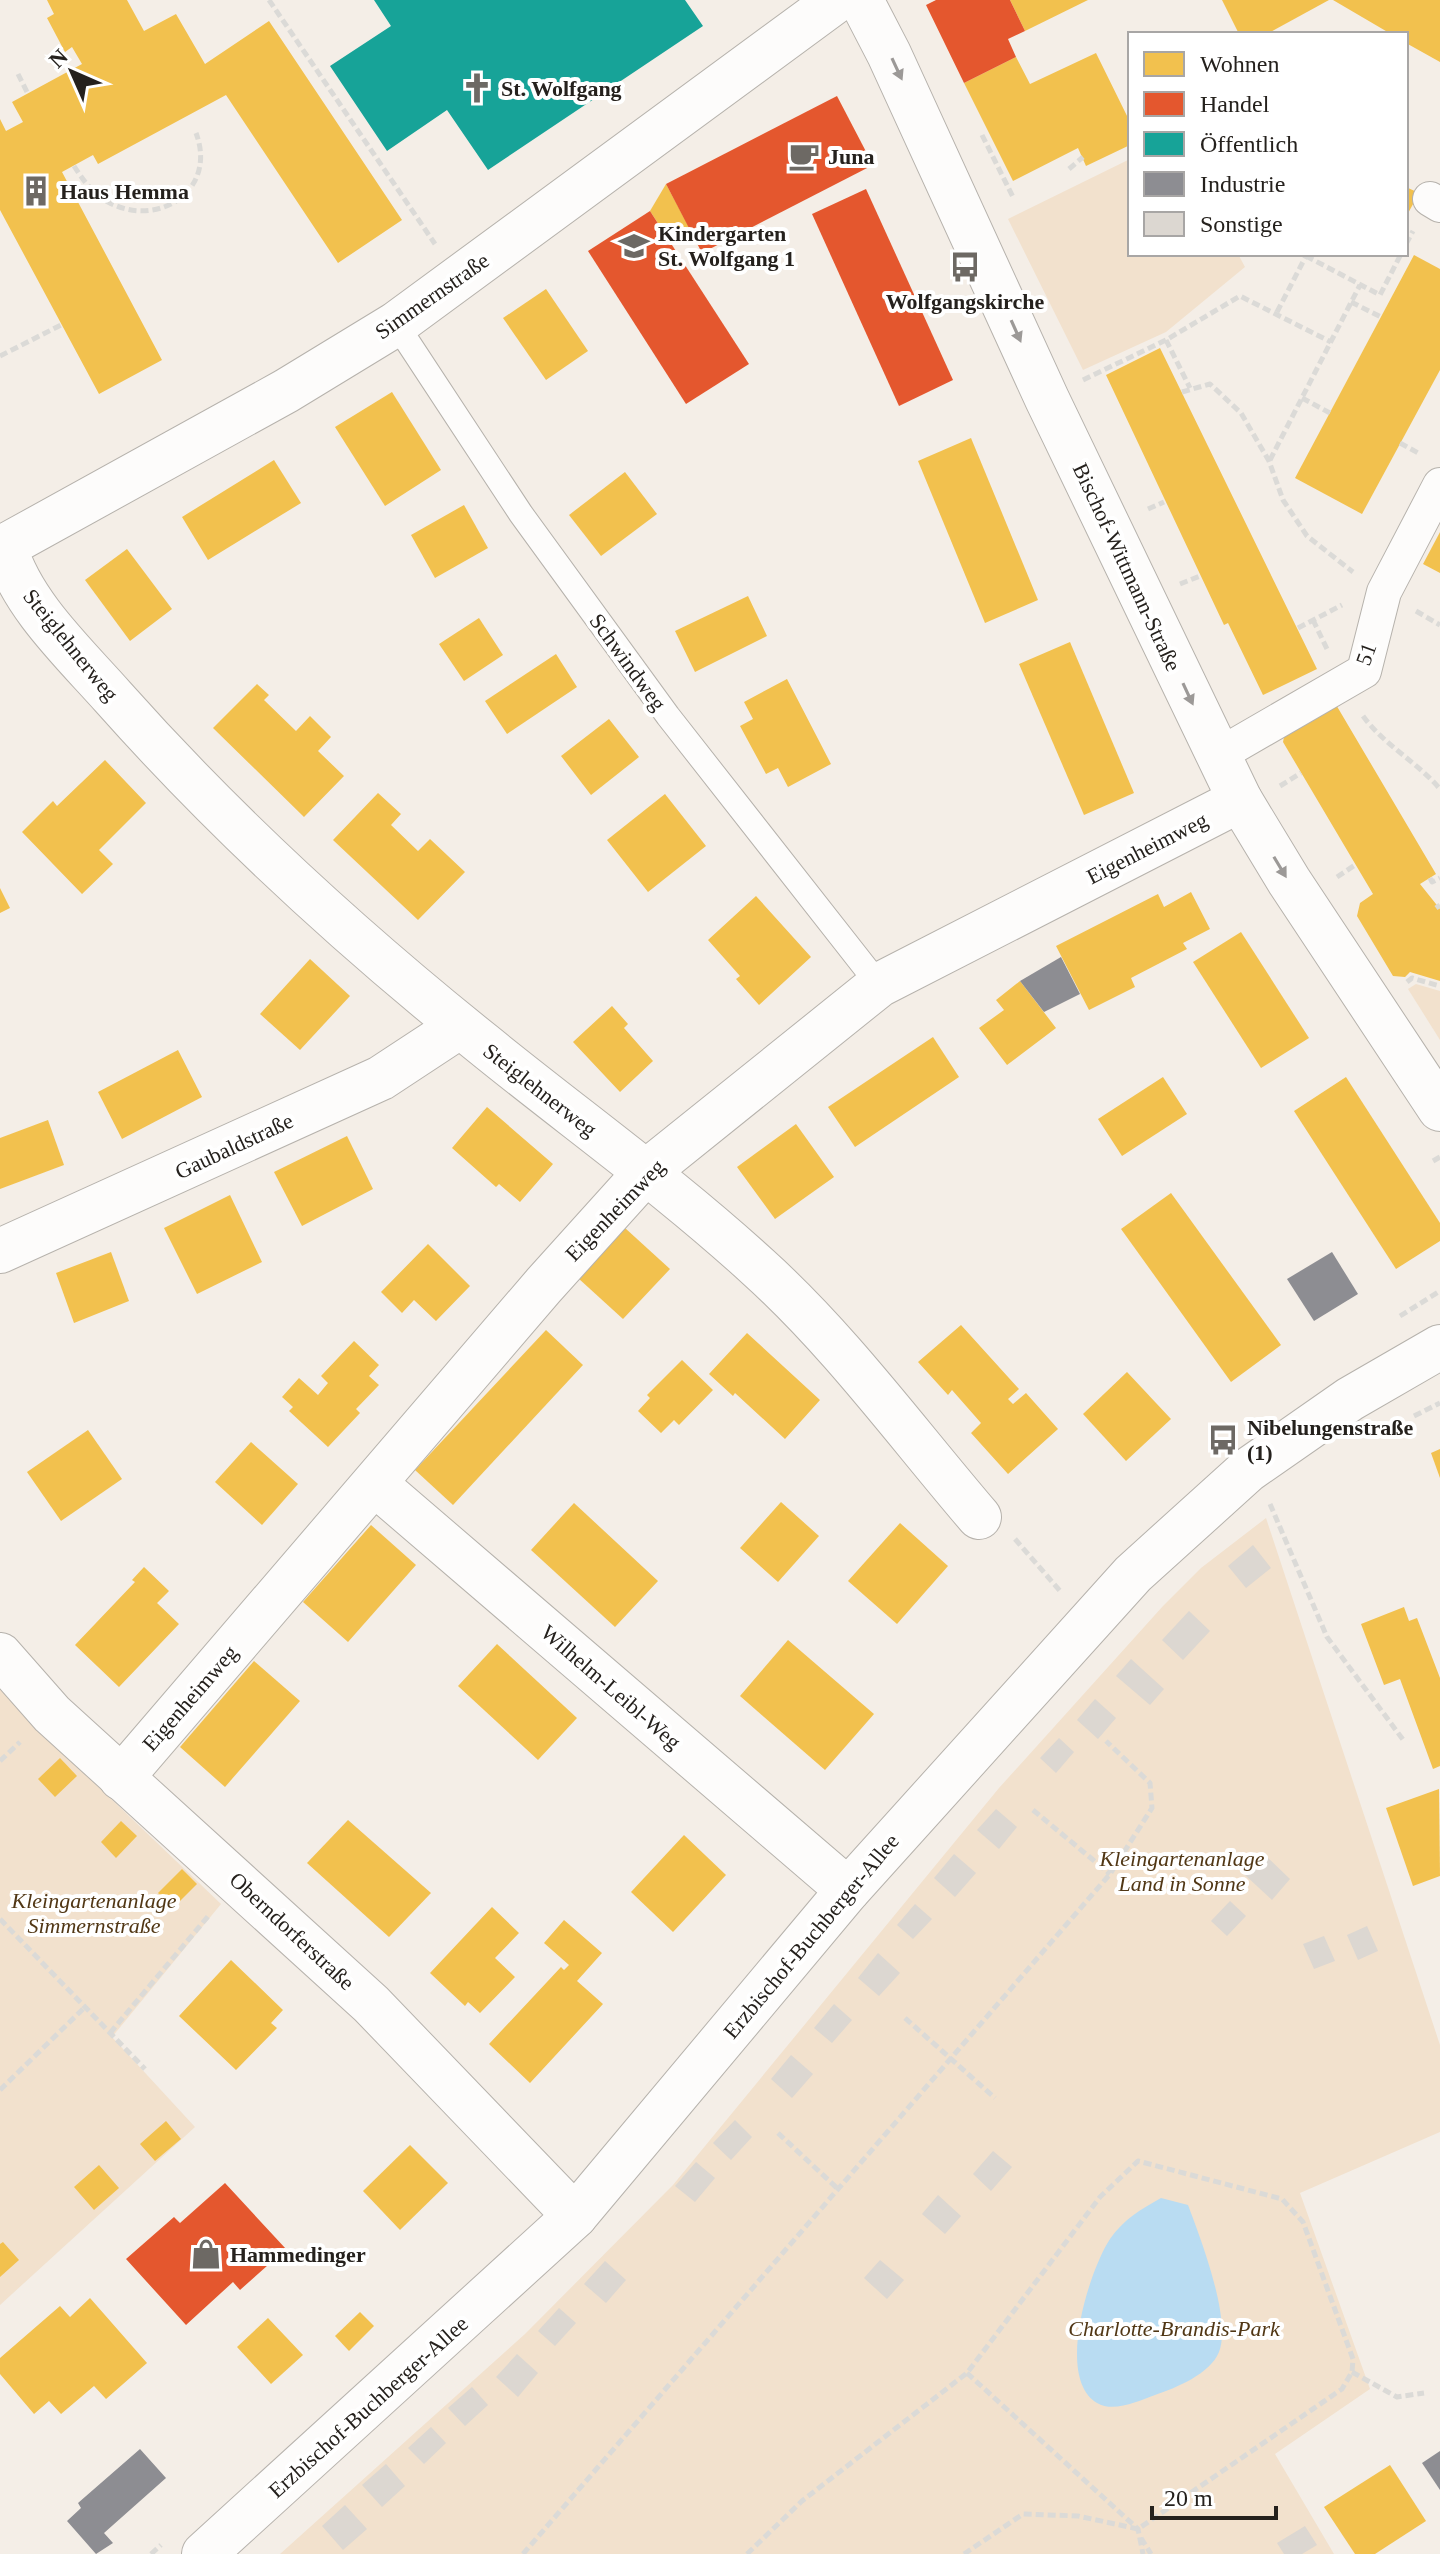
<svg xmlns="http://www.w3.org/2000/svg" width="1440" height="2554" font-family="Georgia,serif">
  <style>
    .green { fill: #f2e1cd }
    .water { fill: #b9dcf2 }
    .homes { fill: #f2c14e }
    .shops { fill: #e4572e }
    .public { fill: #17a398 }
    .industry { fill: #8d8d92 }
    .building { fill: #dcd7d1 }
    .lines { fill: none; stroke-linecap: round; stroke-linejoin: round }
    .service-casing { stroke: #b6b2ac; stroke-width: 26 }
    .pedestrian-casing { stroke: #b6b2ac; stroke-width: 36 }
    .minor-casing { stroke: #b6b2ac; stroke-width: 46 }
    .tertiary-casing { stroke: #b6b2ac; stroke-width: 46 }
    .path { stroke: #dbdad7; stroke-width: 5; stroke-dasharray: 8 4; stroke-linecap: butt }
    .service { stroke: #fdfcfb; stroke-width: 24 }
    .pedestrian { stroke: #fdfcfb; stroke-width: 34 }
    .minor { stroke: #fdfcfb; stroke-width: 44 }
    .tertiary { stroke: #fdfcfb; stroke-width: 44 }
    .oneway { fill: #9c9997 }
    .labels { text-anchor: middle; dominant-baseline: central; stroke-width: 8; stroke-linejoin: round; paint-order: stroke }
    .poi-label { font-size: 22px; font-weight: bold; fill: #25211d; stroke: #fff; text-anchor: start }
    .street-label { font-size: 22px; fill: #25211d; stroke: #fff }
    .park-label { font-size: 22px; font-style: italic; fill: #513715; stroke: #fff }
  </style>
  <rect width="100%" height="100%" fill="#f4eee7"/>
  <!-- green -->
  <g class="green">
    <polygon points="1130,159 1130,254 1238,254 1245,267 1166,332 1083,370 1008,219"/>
    <polygon points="1416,984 1440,991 1440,1040 1408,989"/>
    <polygon points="1266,1518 1440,2045 1440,2132 1300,2193 1370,2389 1275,2454 1334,2554 280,2554 525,2334 673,2185 999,1788 1163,1606 1201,1568"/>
    <polygon points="0,1689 39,1730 221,1904 112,2037 195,2127 0,2305"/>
  </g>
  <!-- water -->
  <path class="water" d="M1161,2198L1188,2205C1200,2237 1232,2319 1219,2352C1210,2374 1176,2388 1155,2395C1138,2401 1114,2413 1097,2403C1055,2378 1089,2271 1110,2239C1123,2220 1141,2209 1161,2198Z"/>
  <!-- homes -->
  <g class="homes">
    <polygon points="47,0 127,0 144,31 176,14 205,64 269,21 402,220 338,263 226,95 98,164 93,155 62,172 162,360 99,394 0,210 0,119 6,131 23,122 12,102 82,64 72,47 65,52 47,18 54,14"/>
    <polygon points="1010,0 1088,0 1025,31"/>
    <polygon points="1222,0 1329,0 1267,34 1239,34"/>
    <polygon points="1333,0 1440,0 1440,62 1406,43 1406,34 1391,34"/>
    <polygon points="1096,53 1130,122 1130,145 1086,166 1078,148 1013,181 964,83 1016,57 1030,84"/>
    <polygon points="666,184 689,227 669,240 650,211"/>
    <polygon points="1406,187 1419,193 1406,217"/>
    <polygon points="1414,255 1440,269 1440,370 1362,514 1295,478"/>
    <polygon points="546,289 588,351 546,380 503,318"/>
    <polygon points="1160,348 1317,669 1263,695 1228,623 1224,625 1106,375"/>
    <polygon points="392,392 441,470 385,506 335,427"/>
    <polygon points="971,438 1038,600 985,623 918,461"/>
    <polygon points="274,460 301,503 208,560 182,517"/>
    <polygon points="625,472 657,514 601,556 569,515"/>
    <polygon points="464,505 488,548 435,578 411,535"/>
    <polygon points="1440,532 1440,573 1423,564"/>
    <polygon points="127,549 172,609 130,641 85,580"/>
    <polygon points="748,596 767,636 695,672 675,631"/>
    <polygon points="479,618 503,655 464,681 439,644"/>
    <polygon points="1070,642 1134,793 1084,815 1019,664"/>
    <polygon points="556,654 577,687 507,734 485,701"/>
    <polygon points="787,679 831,764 788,787 778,768 766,774 740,726 753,719 744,702"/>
    <polygon points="257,684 269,695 264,700 296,731 310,716 331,737 318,751 344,776 304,817 213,728"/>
    <polygon points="1335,703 1436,874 1420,884 1440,909 1440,981 1410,972 1405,977 1393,976 1357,916 1360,903 1373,894 1283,742 1285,732"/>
    <polygon points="609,719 639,757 591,795 561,756"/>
    <polygon points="105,760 146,803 99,850 113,864 82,894 22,832 53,801 57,806"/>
    <polygon points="378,793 401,814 391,825 418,851 430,839 465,872 418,920 333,840"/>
    <polygon points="665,794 706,846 648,892 607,840"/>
    <polygon points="0,888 10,908 0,913"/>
    <polygon points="1191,892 1210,929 1183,943 1187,949 1131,978 1135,987 1089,1010 1056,946 1158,894 1164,907"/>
    <polygon points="756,896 811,957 759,1005 736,979 740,976 708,940"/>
    <polygon points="1241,932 1309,1038 1261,1068 1193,962"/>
    <polygon points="310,959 350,996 300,1050 260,1014"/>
    <polygon points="1020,981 1056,1028 1007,1065 979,1028 1004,1010 996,1000"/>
    <polygon points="612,1006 628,1024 624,1028 653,1061 620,1092 573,1042"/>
    <polygon points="933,1037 959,1077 855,1147 828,1107"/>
    <polygon points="178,1050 202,1097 122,1139 98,1092"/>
    <polygon points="1163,1077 1187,1114 1122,1156 1098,1119"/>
    <polygon points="1346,1077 1440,1223 1440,1241 1396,1269 1294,1111"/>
    <polygon points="487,1107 553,1164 520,1202 499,1184 496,1187 452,1148"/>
    <polygon points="48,1120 64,1165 0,1189 0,1138"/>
    <polygon points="796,1124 834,1177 775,1219 737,1167"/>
    <polygon points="347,1136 373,1189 302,1226 274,1172"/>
    <polygon points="1171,1193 1281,1345 1231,1382 1121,1229"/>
    <polygon points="230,1195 262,1262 197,1294 164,1228"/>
    <polygon points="625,1228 670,1269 623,1319 578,1278"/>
    <polygon points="428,1244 470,1286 436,1321 414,1300 402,1313 381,1292"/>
    <polygon points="111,1252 129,1301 74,1323 56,1273"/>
    <polygon points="961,1325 1019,1389 1008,1399 1013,1404 1026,1393 1058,1429 1008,1474 971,1433 981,1423 952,1390 948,1395 918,1362"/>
    <polygon points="546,1330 583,1365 453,1505 415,1470"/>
    <polygon points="747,1333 820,1400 785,1439 735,1393 733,1396 709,1374"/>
    <polygon points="354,1341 379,1365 369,1376 379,1385 356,1409 360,1413 328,1447 289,1411 293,1407 282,1397 299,1378 318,1395 328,1383 321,1376"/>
    <polygon points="682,1360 713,1390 679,1425 674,1420 661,1433 638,1411 650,1398 647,1395"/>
    <polygon points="1127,1372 1171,1419 1126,1461 1083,1414"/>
    <polygon points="88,1430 122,1479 61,1521 27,1472"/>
    <polygon points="251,1442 298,1484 262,1525 215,1482"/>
    <polygon points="1440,1449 1440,1478 1431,1453"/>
    <polygon points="781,1502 819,1536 778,1582 740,1548"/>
    <polygon points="574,1503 658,1581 615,1627 531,1550"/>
    <polygon points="900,1523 948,1566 897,1624 848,1581"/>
    <polygon points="371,1525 416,1565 348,1642 303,1602"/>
    <polygon points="144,1567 169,1591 157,1603 179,1624 119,1687 75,1645 135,1582 132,1580"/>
    <polygon points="1404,1607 1409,1621 1417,1618 1440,1678 1440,1766 1433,1769 1400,1679 1384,1685 1361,1624"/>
    <polygon points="788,1640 874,1714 825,1770 740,1696"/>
    <polygon points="497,1644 577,1718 538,1760 458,1686"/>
    <polygon points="254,1661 300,1701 225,1787 180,1747"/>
    <polygon points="60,1758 77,1776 55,1797 38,1779"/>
    <polygon points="1439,1789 1440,1876 1413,1886 1386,1808"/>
    <polygon points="348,1820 431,1893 389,1937 307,1863"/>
    <polygon points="121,1821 137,1836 116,1858 101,1842"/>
    <polygon points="684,1835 726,1875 673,1932 631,1892"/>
    <polygon points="182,1869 197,1884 173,1908 158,1893"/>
    <polygon points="492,1907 519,1933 495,1958 515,1977 480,2013 468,2002 465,2006 430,1973"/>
    <polygon points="564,1920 602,1953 577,1981 603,2004 530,2083 489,2044 561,1967 564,1970 569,1965 544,1943"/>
    <polygon points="231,1960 283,2010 271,2023 277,2028 236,2070 179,2016"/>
    <polygon points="166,2121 181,2139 155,2161 140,2144"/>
    <polygon points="410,2145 448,2183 400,2230 363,2191"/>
    <polygon points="99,2165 119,2188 94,2210 74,2187"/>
    <polygon points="3,2242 19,2260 0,2277 0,2244"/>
    <polygon points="90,2298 147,2363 106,2399 94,2386 61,2414 49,2401 34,2414 0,2374 0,2358 60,2306 70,2317"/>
    <polygon points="360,2312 374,2326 349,2351 335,2336"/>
    <polygon points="268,2318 303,2355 271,2384 237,2347"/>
    <polygon points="1390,2465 1426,2521 1375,2554 1355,2554 1324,2507"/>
  </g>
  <!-- shops -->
  <g class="shops">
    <polygon points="936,0 1010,0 1025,31 1008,39 1016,57 964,83 926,5"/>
    <polygon points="837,96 873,165 702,253 666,184"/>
    <polygon points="866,189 953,380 899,406 812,214"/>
    <polygon points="650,211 749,364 686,404 588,251"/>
    <polygon points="225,2183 286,2249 240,2290 233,2282 186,2325 126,2259 174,2217 180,2223"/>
  </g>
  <!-- public -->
  <polygon class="public" points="374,0 685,0 703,26 488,170 447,110 387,151 330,66 391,26"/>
  <!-- industry -->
  <g class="industry">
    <polygon points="1061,957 1080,994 1044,1012 1020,981"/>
    <polygon points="1332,1252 1358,1294 1314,1321 1287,1279"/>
    <polygon points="140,2449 166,2478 104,2533 113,2543 96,2554 67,2521 81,2508 78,2503"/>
    <polygon points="1440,2451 1440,2490 1422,2463"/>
  </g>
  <!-- building -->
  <g class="building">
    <polygon points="1253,1545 1271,1568 1246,1588 1228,1566"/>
    <polygon points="1189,1611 1210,1631 1183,1660 1162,1640"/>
    <polygon points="1131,1659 1164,1689 1150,1705 1116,1676"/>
    <polygon points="1095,1699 1116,1718 1098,1739 1077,1720"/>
    <polygon points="1059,1738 1074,1752 1056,1773 1040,1758"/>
    <polygon points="996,1809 1017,1827 999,1849 977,1830"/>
    <polygon points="954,1854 976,1873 955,1897 934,1878"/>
    <polygon points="1264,1854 1290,1879 1272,1900 1245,1875"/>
    <polygon points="1230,1901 1246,1916 1227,1936 1211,1921"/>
    <polygon points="915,1904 932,1919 913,1939 897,1925"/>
    <polygon points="1367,1926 1378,1951 1358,1960 1347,1935"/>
    <polygon points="1324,1936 1335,1961 1314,1969 1303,1944"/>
    <polygon points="878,1953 900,1973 879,1996 858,1978"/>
    <polygon points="834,2004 852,2020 832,2043 814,2028"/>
    <polygon points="791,2055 813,2074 792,2098 771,2079"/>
    <polygon points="735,2120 752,2137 731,2160 713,2143"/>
    <polygon points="993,2151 1012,2167 991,2191 973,2174"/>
    <polygon points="696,2162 715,2178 695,2202 675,2186"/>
    <polygon points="938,2195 961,2216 945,2234 922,2214"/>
    <polygon points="880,2260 904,2280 887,2299 864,2278"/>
    <polygon points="605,2261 626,2280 606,2303 584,2284"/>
    <polygon points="559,2308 576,2323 555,2346 538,2331"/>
    <polygon points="517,2354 538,2373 518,2397 496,2377"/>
    <polygon points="472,2387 488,2405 465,2426 448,2408"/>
    <polygon points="431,2427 446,2443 424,2464 408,2448"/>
    <polygon points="386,2464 405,2486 382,2507 362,2485"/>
    <polygon points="345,2505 367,2529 343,2550 322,2526"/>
    <polygon points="1305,2526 1317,2545 1302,2554 1284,2554 1277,2543"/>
  </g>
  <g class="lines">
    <!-- service casing -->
    <g class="service-casing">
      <polyline id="service" points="396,324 521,514 668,716 879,985"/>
    </g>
    <!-- pedestrian casing -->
    <g class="pedestrian-casing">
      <g id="pedestrian">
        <polyline points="1430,199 1440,205"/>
        <polyline points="1217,756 1364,671 1384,592 1440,485"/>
      </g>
    </g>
    <!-- minor casing -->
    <g class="minor-casing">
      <g id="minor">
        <path d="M5,547C21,604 74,653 113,697C225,823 352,939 483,1044C574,1118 671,1187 758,1267C840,1341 907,1433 979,1517"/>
        <polyline points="0,549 286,391 396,324 837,0"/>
        <polyline points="0,1251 381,1078 460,1026"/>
        <polyline points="375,1484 848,1890"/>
        <polyline points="0,1655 52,1714 371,2004 575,2216"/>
        <polyline points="121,1778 544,1285 645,1173 879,985 1240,800"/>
      </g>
    </g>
    <!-- tertiary casing -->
    <g class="tertiary-casing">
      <g id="tertiary">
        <polyline points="861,0 889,54 1047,399 1240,800 1289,881 1440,1109"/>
        <polyline points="204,2554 575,2216 848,1890 1133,1574 1248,1470 1350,1399 1440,1347"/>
      </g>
    </g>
    <!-- path -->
    <g class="path">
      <polyline points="269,0 435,244"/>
      <polyline points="18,74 28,94"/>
      <polyline points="982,135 1013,197"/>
      <path d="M74,166C83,180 93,194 108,202C157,229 218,191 196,133"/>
      <polyline points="1069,169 1083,157"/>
      <polyline points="1406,244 1413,231"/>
      <polyline points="1306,256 1380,295 1401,254"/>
      <polyline points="1351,302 1381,317"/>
      <polyline points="1277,312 1306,256"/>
      <polyline points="1166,340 1190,388"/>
      <polyline points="0,356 61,325"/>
      <polyline points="1083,380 1166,340 1240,296 1331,342"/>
      <polyline points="1182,392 1210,384 1241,413 1269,461 1283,500 1307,536 1353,572"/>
      <polyline points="1302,398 1330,413"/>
      <polyline points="1400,443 1420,454"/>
      <polyline points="1270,460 1360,285"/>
      <polyline points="1148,509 1164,502"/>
      <polyline points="1180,584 1200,576"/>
      <polyline points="1416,611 1440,625"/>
      <polyline points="1313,620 1328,651"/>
      <polyline points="1298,628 1342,605"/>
      <path d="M1363,716C1384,745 1416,761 1440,789"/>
      <polyline points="1280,786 1301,773"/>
      <polyline points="1337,877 1355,865"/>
      <polyline points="1430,878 1432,882 1440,878"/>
      <polyline points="1436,908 1440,905"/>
      <polyline points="1407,982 1412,978 1440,986"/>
      <polyline points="1433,1161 1440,1157"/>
      <polyline points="1400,1316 1440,1291"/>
      <polyline points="1414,1416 1440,1403"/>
      <polyline points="1270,1504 1327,1637 1404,1741"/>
      <polyline points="1015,1539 1061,1592"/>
      <polyline points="0,1761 20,1742"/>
      <polyline points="1033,1810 1110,1874"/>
      <polyline points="0,1919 145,2069"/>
      <polyline points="905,2018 995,2098"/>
      <polyline points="110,2033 210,1914"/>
      <polyline points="0,2090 85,2007"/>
      <polyline points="778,2133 838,2189"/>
      <polyline points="1352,2372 1397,2397 1424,2393"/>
      <polyline points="967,2373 1138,2529 1143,2554"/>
      <polyline points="1141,2538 1151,2554"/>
      <polyline points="151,2554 161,2545"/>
      <polyline points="523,2554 1110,1874 1152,1808 1150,1783 1106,1741"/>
      <polyline points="747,2554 802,2501 967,2373 1100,2197 1138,2161 1282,2199 1303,2222 1353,2359 1352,2372 1342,2389 1138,2529 1078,2516 1023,2514 964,2554"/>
    </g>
    <!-- service -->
    <use href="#service" class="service"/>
    <!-- pedestrian -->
    <use href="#pedestrian" class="pedestrian"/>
    <!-- minor -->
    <use href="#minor" class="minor"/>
    <!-- tertiary -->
    <use href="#tertiary" class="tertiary"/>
  </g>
  <!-- one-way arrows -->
  <defs><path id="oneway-solid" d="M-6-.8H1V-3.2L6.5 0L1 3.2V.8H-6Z" transform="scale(2)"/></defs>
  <g class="oneway">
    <use href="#oneway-solid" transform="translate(897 69) rotate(65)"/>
    <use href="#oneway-solid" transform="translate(1016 331) rotate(66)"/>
    <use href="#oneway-solid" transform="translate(1188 694) rotate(65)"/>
    <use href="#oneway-solid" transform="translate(1280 867) rotate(59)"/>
  </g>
  <!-- icons -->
  <defs>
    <g id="church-bare" transform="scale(2.4)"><path d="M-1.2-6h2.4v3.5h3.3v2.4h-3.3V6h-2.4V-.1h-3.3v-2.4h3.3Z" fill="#6d6964" stroke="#fff" stroke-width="2.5" paint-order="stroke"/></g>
    <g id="cafe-bare" transform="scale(2.4)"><path d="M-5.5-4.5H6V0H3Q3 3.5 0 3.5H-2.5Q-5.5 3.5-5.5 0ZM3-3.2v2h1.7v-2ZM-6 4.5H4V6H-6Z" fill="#6d6964" stroke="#fff" stroke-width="2.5" paint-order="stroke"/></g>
    <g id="building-bare" transform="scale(2.4)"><path d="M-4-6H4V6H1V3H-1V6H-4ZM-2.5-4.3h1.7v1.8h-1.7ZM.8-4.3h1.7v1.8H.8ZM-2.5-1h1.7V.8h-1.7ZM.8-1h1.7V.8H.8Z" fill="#6d6964" stroke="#fff" stroke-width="2.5" paint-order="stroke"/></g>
    <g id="school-bare" transform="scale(2.4)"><path d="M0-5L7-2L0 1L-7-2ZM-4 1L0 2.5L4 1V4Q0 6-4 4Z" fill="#6d6964" stroke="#fff" stroke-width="2.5" paint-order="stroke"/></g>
    <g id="bus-bare" transform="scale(2.4)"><path d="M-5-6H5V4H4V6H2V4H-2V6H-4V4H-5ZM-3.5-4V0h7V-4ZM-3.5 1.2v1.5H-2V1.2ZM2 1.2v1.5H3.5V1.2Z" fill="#6d6964" stroke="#fff" stroke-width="2.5" paint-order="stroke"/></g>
    <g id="shop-bare" transform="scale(2.4)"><path d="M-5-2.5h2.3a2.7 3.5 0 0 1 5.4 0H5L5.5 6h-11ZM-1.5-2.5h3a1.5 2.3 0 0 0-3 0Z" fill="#6d6964" stroke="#fff" stroke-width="2.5" paint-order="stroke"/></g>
  </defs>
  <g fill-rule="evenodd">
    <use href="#church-bare" x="477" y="88"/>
    <use href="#cafe-bare" x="804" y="156"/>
    <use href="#building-bare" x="36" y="191"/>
    <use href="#school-bare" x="634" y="246"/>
    <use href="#bus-bare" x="965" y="267"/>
    <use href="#bus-bare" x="1223" y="1440"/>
    <use href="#shop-bare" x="206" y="2254"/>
  </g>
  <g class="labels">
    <!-- poi labels -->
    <g class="poi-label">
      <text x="501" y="88">St. Wolfgang</text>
      <text x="828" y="156">Juna</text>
      <text x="60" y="191">Haus Hemma</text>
      <text x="658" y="233">Kindergarten<tspan x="658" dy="25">St. Wolfgang 1</tspan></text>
      <text x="965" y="301" text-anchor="middle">Wolfgangskirche</text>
      <text x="1247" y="1427">Nibelungenstraße<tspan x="1247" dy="25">(1)</tspan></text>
      <text x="230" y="2254">Hammedinger</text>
    </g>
    <!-- street labels -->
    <g class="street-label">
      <text transform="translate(432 296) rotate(-35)">Simmernstraße</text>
      <text transform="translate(1127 567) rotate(65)">Bischof-Wittmann-Straße</text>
      <text transform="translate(71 645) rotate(51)">Steiglehnerweg</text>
      <text transform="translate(1366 654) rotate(-70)">51</text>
      <text transform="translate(628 662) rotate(54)">Schwindweg</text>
      <text transform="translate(1147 848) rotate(-27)">Eigenheimweg</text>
      <text transform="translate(540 1090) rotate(38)">Steiglehnerweg</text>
      <text transform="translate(234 1146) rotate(-25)">Gaubaldstraße</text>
      <text transform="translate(615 1210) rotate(-46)">Eigenheimweg</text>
      <text transform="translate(611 1687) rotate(41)">Wilhelm-Leibl-Weg</text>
      <text transform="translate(190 1698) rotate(-49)">Eigenheimweg</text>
      <text transform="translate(292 1931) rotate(43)">Oberndorferstraße</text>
      <text transform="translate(811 1936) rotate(-50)">Erzbischof-Buchberger-Allee</text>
      <text transform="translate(368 2407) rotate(-42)">Erzbischof-Buchberger-Allee</text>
    </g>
    <!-- park labels -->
    <g class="park-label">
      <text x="1182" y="1858">Kleingartenanlage<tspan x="1182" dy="25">Land in Sonne</tspan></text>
      <text x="94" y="1900">Kleingartenanlage<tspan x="94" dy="25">Simmernstraße</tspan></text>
      <text x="1174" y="2328">Charlotte-Brandis-Park</text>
    </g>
  </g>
  <!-- legend -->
  <rect x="1128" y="32" width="280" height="224" fill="#ffffff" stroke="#a8a6a5" stroke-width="2"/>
  <rect x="1144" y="52" width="40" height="24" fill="#f2c14e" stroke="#a8a6a5" stroke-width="2"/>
  <text x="1200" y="72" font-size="24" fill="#25211d">Wohnen</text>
  <rect x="1144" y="92" width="40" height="24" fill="#e4572e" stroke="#a8a6a5" stroke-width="2"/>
  <text x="1200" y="112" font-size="24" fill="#25211d">Handel</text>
  <rect x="1144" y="132" width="40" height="24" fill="#17a398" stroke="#a8a6a5" stroke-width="2"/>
  <text x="1200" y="152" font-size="24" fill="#25211d">Öffentlich</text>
  <rect x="1144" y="172" width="40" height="24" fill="#8d8d92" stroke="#a8a6a5" stroke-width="2"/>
  <text x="1200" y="192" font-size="24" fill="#25211d">Industrie</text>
  <rect x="1144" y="212" width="40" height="24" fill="#dcd7d1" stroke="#a8a6a5" stroke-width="2"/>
  <text x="1200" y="232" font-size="24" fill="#25211d">Sonstige</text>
  <!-- north arrow -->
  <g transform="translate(72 72) rotate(315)" stroke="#ffffff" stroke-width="6" paint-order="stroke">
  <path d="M0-6L14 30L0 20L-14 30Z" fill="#25211d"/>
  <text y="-12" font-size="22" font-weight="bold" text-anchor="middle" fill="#25211d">N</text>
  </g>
  <!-- scale -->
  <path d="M1152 2506v12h124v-12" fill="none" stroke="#25211d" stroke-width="4"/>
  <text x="1164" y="2506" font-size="24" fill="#25211d" stroke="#ffffff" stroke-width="6" paint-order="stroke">20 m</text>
</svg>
